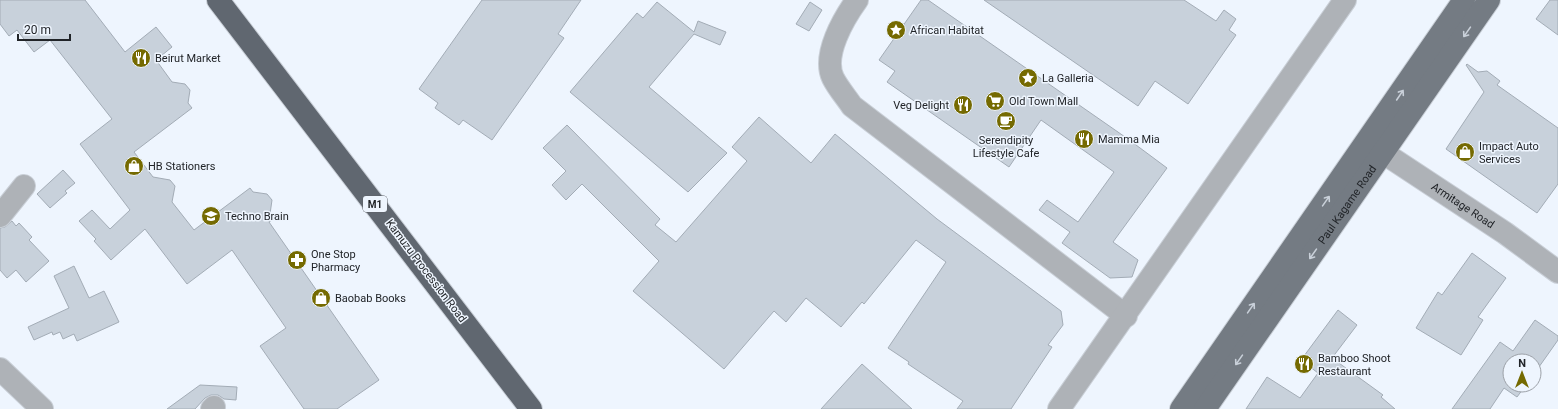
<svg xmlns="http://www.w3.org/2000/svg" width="1558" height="409" font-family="Roboto,sans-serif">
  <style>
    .building { fill: #c8d1db; stroke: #a3acb6 }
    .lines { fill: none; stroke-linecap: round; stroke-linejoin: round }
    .minor-casing { stroke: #c9cfd7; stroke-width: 24 }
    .major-casing { stroke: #c9cfd7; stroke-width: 24 }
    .highway-casing { stroke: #c9cfd7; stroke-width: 24 }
    .minor { stroke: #aeb2b7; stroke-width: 22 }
    .major { stroke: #747b83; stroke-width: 22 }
    .highway { stroke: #606770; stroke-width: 22 }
    .oneway { stroke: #c9d0d9 }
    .labels { text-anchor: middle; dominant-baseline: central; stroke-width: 3; stroke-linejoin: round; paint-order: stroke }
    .shield { fill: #eef5fe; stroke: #5e6368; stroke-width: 1 }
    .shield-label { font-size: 10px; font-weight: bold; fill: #212428 }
    .poi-label { font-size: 11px; fill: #212428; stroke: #eef5fe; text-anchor: start }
    .street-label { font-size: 11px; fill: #212428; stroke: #eef5fe }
  </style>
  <rect width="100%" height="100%" fill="#eef5fe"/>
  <!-- building -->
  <g class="building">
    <polygon points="0,0 85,0 125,52 156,27 172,47 156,60 172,82 185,84 190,90 188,103 192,108 134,152 153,177 170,180 175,186 172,202 194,230 250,188 253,192 267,194 272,200 270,214 274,219 269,222 379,380 337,409 304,409 260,346 286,328 232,250 187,284 145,229 111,260 94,241 96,239 79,221 92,210 110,229 130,210 80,144 112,119 50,40 34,52 17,30 9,36 0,24"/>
    <polygon points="482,0 581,0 558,34 564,38 492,140 463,120 459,125 435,108 438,103 419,89"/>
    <polygon points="921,0 928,0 1128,139 1167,168 1113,242 1138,260 1132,277 1110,278 1062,243 1070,232 1039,210 1047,200 1078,222 1114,172 1041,120 1009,167 887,82 895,71 879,60"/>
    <polygon points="984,0 1184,0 1216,21 1224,10 1236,19 1229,30 1236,35 1188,104 1155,81 1138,106"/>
    <polygon points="1550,0 1558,0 1558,35 1536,19"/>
    <polygon points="657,2 694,32 698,21 726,32 720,45 694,34 649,87 727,153 688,192 570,92 637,13 643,18"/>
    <polygon points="810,2 822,10 809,31 796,24"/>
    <polygon points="1467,64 1478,72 1487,71 1500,81 1497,85 1558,128 1558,184 1537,213 1446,149 1484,92 1466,65"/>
    <polygon points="759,117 811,163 835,134 937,219 1061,311 1063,325 1048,345 1052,347 1011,409 957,409 963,401 908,364 909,362 888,348 946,262 916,240 864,304 862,302 841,327 806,298 786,322 774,311 724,369 633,291 659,261 582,184 566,200 552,185 566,171 543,148 567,125 660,219 655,225 676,242 747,161 732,147"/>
    <polygon points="63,170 75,183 65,191 67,193 50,208 37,194"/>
    <polygon points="12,221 16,226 19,223 32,237 29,240 49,261 26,282 16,270 7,278 0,270 0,228 5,227"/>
    <polygon points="1472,253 1506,278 1478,317 1483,320 1461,355 1416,328 1438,292 1442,295"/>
    <polygon points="74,266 89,298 104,291 119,322 77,341 74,334 63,339 60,332 53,335 52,332 34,340 28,327 69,308 54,276"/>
    <polygon points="1338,310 1357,325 1332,358 1383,395 1381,397 1395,409 1246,409 1267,377 1300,398 1318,373 1301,360"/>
    <polygon points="1535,320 1558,336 1558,340 1534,374 1534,361 1510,361 1510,385 1526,385 1517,397 1504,388 1490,409 1452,409 1500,342 1513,351"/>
    <polygon points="862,364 912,409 821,409"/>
    <polygon points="200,385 237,387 236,400 224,399 218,395 211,395 205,398 195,409 167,409"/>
  </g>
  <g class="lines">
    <!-- minor casing -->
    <g class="minor-casing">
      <g id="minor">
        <path d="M857,0C844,18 822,55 833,78C838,88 846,97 852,106L1126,316"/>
        <path id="s1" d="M1367,142L1505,233L1558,272"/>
        <polyline points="0,216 24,186"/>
        <polyline points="0,369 42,409"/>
        <polyline points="212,409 214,407"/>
        <polyline points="1059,409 1345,0"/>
      </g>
    </g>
    <!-- major casing -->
    <g class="major-casing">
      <g id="major">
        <polyline points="1181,409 1464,0"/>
        <path id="s2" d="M1205,409L1489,0"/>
      </g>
    </g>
    <!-- highway casing -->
    <g class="highway-casing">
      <polyline id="highway" points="218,0 531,409"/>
    </g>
    <!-- minor -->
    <use href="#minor" class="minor"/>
    <!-- major -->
    <use href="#major" class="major"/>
    <!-- highway -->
    <use href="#highway" class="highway"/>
  </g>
  <!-- one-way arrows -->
  <defs><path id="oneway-shaft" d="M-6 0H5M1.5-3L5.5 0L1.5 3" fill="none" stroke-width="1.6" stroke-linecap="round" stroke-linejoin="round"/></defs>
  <g class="oneway">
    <use href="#oneway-shaft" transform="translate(1467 32) rotate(125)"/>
    <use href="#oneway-shaft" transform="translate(1400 95) rotate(-56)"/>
    <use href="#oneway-shaft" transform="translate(1326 201) rotate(-55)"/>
    <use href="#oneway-shaft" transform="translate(1313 254) rotate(125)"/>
    <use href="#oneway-shaft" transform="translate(1251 308) rotate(-55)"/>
    <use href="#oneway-shaft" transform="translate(1239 360) rotate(125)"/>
  </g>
  <!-- icons -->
  <defs>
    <g id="sight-disc" transform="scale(1)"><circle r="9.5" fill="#756a01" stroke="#eef5fe"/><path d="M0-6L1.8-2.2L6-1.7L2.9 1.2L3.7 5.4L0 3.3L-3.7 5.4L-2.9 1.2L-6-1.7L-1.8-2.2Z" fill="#fff"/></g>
    <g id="restaurant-disc" transform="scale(1)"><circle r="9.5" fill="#756a01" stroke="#eef5fe"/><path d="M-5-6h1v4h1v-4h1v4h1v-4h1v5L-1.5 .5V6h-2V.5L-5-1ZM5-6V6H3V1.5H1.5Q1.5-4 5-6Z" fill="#fff"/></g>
    <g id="supermarket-disc" transform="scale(1)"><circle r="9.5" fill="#756a01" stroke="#eef5fe"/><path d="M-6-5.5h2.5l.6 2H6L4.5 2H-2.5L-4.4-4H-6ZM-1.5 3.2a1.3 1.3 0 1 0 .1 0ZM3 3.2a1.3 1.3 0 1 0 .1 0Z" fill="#fff"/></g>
    <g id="cafe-disc" transform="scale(1)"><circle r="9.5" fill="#756a01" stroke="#eef5fe"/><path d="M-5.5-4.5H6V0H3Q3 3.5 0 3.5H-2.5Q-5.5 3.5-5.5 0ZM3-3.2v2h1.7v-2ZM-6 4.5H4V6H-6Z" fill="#fff"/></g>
    <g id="shop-disc" transform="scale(1)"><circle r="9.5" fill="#756a01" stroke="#eef5fe"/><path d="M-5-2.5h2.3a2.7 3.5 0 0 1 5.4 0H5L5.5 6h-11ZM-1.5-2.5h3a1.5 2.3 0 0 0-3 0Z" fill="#fff"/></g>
    <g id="university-disc" transform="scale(1)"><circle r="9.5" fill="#756a01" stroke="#eef5fe"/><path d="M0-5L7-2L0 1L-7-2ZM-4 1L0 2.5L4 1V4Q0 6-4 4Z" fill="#fff"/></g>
    <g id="pharmacy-disc" transform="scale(1)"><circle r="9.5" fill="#756a01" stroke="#eef5fe"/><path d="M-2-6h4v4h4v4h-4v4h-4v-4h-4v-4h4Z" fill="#fff"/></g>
  </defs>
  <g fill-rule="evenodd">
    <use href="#sight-disc" x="896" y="30"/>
    <use href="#restaurant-disc" x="141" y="58"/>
    <use href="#sight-disc" x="1028" y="78"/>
    <use href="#supermarket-disc" x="995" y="101"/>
    <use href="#restaurant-disc" x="963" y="105"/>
    <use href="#cafe-disc" x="1006" y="121"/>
    <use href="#restaurant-disc" x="1084" y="139"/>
    <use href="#shop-disc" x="1465" y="152"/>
    <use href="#shop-disc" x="134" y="166"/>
    <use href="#university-disc" x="211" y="216"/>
    <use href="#pharmacy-disc" x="297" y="260"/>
    <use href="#shop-disc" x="321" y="298"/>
    <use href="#restaurant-disc" x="1304" y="364"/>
  </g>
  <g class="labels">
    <!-- shield labels -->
    <rect class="shield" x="363" y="196" width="24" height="16" rx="3"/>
    <g class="shield-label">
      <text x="375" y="204">M1</text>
    </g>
    <!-- poi labels -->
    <g class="poi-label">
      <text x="910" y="30">African Habitat</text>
      <text x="155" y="58">Beirut Market</text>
      <text x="1042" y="78">La Galleria</text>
      <text x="1009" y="101">Old Town Mall</text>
      <text x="949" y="105" text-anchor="end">Veg Delight</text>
      <text x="1098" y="139">Mamma Mia</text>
      <text x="1006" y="140" text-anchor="middle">Serendipity<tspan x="1006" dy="13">Lifestyle Cafe</tspan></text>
      <text x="1479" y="146">Impact Auto<tspan x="1479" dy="13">Services</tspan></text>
      <text x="148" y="166">HB Stationers</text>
      <text x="225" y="216">Techno Brain</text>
      <text x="311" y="254">One Stop<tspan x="311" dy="13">Pharmacy</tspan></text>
      <text x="335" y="298">Baobab Books</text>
      <text x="1318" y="358">Bamboo Shoot<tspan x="1318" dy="13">Restaurant</tspan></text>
    </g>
    <!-- street labels -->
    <g class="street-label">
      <text stroke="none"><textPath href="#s2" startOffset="249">Paul Kagame Road</textPath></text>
      <text stroke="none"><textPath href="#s1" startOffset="115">Armitage Road</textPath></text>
      <text transform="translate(426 271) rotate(53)">Kamuzu Procession Road</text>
    </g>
  </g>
  <!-- north arrow -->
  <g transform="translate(1522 373)"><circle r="19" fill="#eef5fe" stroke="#9ca1a8"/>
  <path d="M0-3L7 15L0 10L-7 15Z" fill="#756a01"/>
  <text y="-6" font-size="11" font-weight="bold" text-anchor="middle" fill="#212428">N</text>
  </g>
  <!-- scale -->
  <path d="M18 34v6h52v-6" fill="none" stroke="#212428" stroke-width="2"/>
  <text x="24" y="34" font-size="12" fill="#212428" stroke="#eef5fe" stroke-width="3" paint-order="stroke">20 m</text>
</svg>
